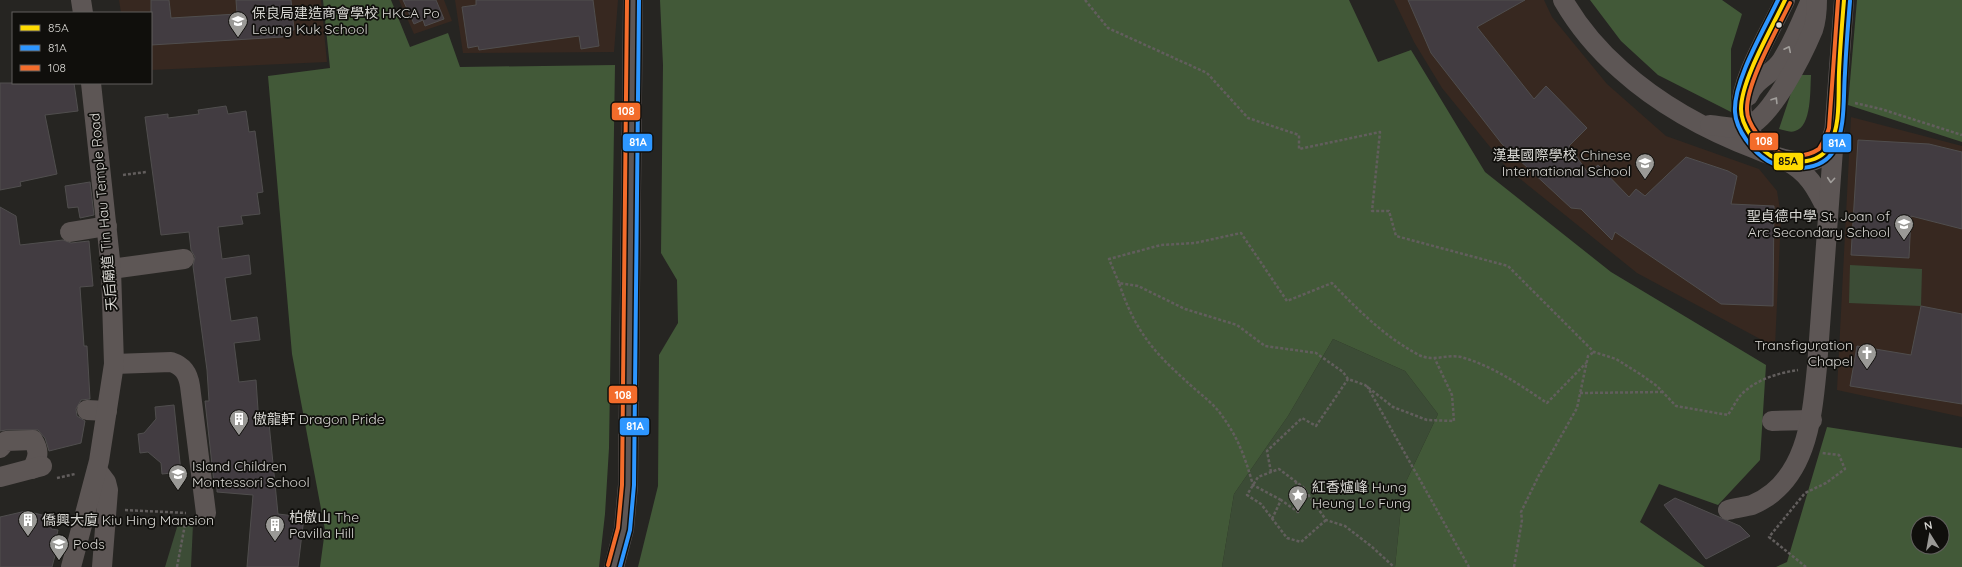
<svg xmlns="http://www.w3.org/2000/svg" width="1962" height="567" font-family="Quicksand,'Noto Sans TC',sans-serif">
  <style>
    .education { fill: #372820 }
    .green { fill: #3c4c36 }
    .forest { fill: #425938; fill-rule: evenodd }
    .building { fill: #423c41; stroke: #504e4e }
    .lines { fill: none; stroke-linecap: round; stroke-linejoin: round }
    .path { stroke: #625e5d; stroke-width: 2.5; stroke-dasharray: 3 2; stroke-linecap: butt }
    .minor { stroke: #5d5655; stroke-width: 20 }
    .bus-1-casing { stroke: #100f0c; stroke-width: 7 }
    .bus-2-casing { stroke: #100f0c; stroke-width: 7 }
    .bus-3-casing { stroke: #100f0c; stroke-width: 7 }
    .bus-1 { stroke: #ffdb00; stroke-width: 4 }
    .bus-2 { stroke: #2d96ff; stroke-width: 4 }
    .bus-3 { stroke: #f36c2b; stroke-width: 4 }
    .oneway { stroke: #a19e9b }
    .bus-dot { fill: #d9d8d4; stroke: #100f0c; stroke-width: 1.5 }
    .labels { text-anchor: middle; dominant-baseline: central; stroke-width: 3.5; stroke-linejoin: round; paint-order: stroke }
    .poi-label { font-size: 14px; fill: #d9d8d4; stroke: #100f0c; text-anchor: start }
    .street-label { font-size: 14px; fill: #d9d8d4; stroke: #100f0c }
    .line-badge { stroke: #100f0c; stroke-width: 1.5 }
    .badge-label { font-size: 11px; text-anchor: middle; font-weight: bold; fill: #fff }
    .pale-badge-label { font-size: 11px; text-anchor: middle; font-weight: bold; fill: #111 }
  </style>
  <rect width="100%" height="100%" fill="#262522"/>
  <!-- education -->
  <g class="education">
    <polygon points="119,0 321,0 327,62 151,70 151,13 121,13"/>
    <polygon points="399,0 444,0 452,21 414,34"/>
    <polygon points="455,0 618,0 614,52 463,53"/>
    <polygon points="1394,0 1544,0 1552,17 1607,84 1666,136 1759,169 1777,191 1781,216 1775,347 1637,273 1508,169 1442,88 1414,42"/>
    <polygon points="1851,117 1962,146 1962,417 1837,390"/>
  </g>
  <!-- green -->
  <g class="green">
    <polygon points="1850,265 1922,269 1921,306 1849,303"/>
    <polygon points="1333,339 1405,371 1438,414 1403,488 1395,567 1222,567 1234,494 1288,416"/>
    <polygon points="178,524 193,524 191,567 165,567"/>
  </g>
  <!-- forest -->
  <g class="forest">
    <polygon points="323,0 391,0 410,47 448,33 460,67 615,65 609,448 605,514 599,567 320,567 325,530 292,354 268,76 330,68"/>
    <polygon points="660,0 1349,0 1378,62 1411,50 1485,172 1611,272 1766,365 1760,460 1718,505 1659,484 1640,522 1705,567 1395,567 1403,488 1438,414 1405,371 1333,339 1288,416 1234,494 1222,567 638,567 658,486 659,355 678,323 677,280 661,253 663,65"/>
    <polygon points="1590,0 1722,0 1742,14 1731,49 1731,112 1658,75 1621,41"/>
    <polygon points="1857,0 1962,0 1962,142 1848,105"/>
    <path d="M1797,75H1811C1810,89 1812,127 1795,131C1790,133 1784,130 1779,129Z"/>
    <path d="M1827,427L1962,448V567H1776L1787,562ZM1918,523H1942V547H1918Z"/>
  </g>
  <!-- building -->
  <g class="building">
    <polygon points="151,0 169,0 171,18 237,14 236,0 291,0 294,30 282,30 283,37 151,45"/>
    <polygon points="403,0 436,0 444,19 425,26 423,20 414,24"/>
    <polygon points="476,0 593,0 599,46 581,49 579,36 479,50 478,46 468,48 462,7 476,5"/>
    <polygon points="1408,0 1525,0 1477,27 1534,99 1546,86 1587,128 1569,146 1588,173 1598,165 1629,197 1636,189 1645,196 1686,157 1728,171 1737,176 1731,204 1774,206 1773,306 1721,304 1615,232 1612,240 1581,209 1571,208 1502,144 1431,53"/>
    <polygon points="0,83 74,83 78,111 45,115 57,174 20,182 21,186 0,190"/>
    <polygon points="226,106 228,114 246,111 249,132 255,131 263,192 257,193 260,214 241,216 243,224 218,227 222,259 249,255 251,274 225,278 231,321 257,317 260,340 234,343 239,382 256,380 259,424 269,423 278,514 304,517 298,567 247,567 253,495 217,492 217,483 214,483 205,401 209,401 207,370 193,266 195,257 191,250 189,232 161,235 145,117 168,114 168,118 199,114 198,110"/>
    <polygon points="1858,140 1929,144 1962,152 1962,229 1911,216 1909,258 1851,255"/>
    <polygon points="90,182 94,215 80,218 78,207 68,208 65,186"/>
    <polygon points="0,207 16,216 20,245 63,240 71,243 89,241 93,286 80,287 84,346 87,346 90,399 81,400 76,409 77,416 85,421 81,443 49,451 45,438 38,430 6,430 0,431"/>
    <polygon points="1921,306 1962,314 1962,404 1850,386 1857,346 1911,355"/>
    <polygon points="174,405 181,472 162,474 161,463 148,452 140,453 138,434 144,433 156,419 155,407"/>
    <polygon points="1675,498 1740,526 1750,536 1706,559 1664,505"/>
    <polygon points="26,511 54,518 51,529 58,530 55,543 58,544 52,567 0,567 0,517"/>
  </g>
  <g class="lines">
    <!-- path -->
    <g class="path">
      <path d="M1085,0L1108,28L1207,73L1248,118L1299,135V149L1380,132L1372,211H1389L1396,236L1508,266L1594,352L1616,359L1640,374L1657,386L1676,406L1728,415C1732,409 1736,401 1740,396C1754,380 1778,373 1798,370"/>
      <polyline points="1855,103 1881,109 1962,135"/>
      <polyline points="123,175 146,172"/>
      <path d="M1119,283L1109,259L1161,245L1195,243L1241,233L1287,301L1332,283C1358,310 1385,337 1419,355C1433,362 1447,354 1461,357C1493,366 1520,385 1547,403L1586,363"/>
      <polyline points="1367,386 1469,567"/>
      <polyline points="1580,393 1662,392"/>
      <polyline points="1271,472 1267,451 1302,418 1316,426 1348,379"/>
      <polyline points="57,478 75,474"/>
      <path d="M1281,500L1253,485C1245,457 1238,437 1220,413C1211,401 1196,391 1185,380C1151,350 1133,326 1119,283L1138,286L1185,309L1237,325L1265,346L1316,353L1343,372L1348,379L1365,385L1393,407L1427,420L1454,421L1452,395L1435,359"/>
      <polyline points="125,510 186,513"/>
      <polyline points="1272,519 1281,500 1298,512 1296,482"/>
      <polyline points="1326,520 1301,542 1287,538 1261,504 1247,495 1258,477 1279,469 1303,487 1326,520 1345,526 1371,546 1394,567"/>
      <polyline points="177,567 186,519"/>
      <polyline points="1514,567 1522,520 1521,512 1539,475 1577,408 1588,356 1594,352"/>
      <polyline points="1806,567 1769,537 1805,493 1826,483 1845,469 1839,455 1822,453"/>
    </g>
    <!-- minor -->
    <g class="minor">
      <polyline points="81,0 83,13"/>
      <path d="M1563,0C1578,26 1598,50 1621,70C1661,106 1708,131 1758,150C1775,157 1806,169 1822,156C1829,151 1831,141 1833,134"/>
      <path d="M1748,96C1756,77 1774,74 1782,60C1794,41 1802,20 1811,0"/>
      <path d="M1710,125C1722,126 1735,130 1746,127C1771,119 1803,54 1813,30C1816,21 1817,9 1817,0"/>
      <path d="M1754,138C1749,130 1744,122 1742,113C1736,86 1773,26 1785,0"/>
      <path d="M1784,160C1808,171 1817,189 1828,212"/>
      <polyline points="70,232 107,226"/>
      <polyline points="111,269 184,259"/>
      <path d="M114,364L171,362C183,366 188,373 190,386L206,513"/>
      <polyline points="87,410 107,411"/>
      <polyline points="1772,421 1812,420"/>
      <path d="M0,448L6,441L33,440C40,451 38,458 32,469"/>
      <polyline points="97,470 106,482 108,490 102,567"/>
      <polyline points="0,477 42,466"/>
      <path d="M1728,510C1735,508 1744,507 1752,505C1807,482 1812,418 1817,367L1844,0"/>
      <polyline points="71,567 99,461 114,364 111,269 91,83"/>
      <polyline points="614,567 624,529 628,485 633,0"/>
    </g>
    <!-- bus-1 casing -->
    <g class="bus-1-casing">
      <path id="bus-1" d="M1785,0C1772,28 1741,80 1741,109C1741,126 1757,147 1771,156C1788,165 1818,165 1829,147C1841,125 1838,97 1839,72C1840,48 1842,24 1844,0"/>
    </g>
    <!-- bus-2 casing -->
    <g class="bus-2-casing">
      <g id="bus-2">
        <path d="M1778,0C1765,28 1733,81 1735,112C1736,130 1753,152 1768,161C1787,172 1822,172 1834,150C1846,127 1843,98 1845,73C1846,49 1848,25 1850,1"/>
        <polyline points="620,567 630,530 634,485 639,0"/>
      </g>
    </g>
    <!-- bus-3 casing -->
    <g class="bus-3-casing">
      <g id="bus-3">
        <path d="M1790,3C1778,28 1746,83 1747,110C1747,124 1763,144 1776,151C1789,158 1807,157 1819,149L1826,137L1829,128L1838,0"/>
        <polyline points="608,565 618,528 622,485 627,0"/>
      </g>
    </g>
    <!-- bus-1 -->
    <use href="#bus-1" class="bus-1"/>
    <!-- bus-2 -->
    <use href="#bus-2" class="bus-2"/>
    <!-- bus-3 -->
    <use href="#bus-3" class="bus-3"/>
  </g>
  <!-- one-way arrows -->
  <defs><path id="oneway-chevron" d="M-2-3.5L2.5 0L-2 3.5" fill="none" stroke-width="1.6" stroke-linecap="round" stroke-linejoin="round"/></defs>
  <g class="oneway">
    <use href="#oneway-chevron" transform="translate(1788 49) rotate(-64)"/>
    <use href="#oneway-chevron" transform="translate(1775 100) rotate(-58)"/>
    <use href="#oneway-chevron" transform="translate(1831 180) rotate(95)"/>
  </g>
  <!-- icons -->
  <defs>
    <g id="school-pin" transform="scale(1)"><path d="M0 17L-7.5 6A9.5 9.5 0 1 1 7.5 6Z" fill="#9a9996" stroke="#100f0c"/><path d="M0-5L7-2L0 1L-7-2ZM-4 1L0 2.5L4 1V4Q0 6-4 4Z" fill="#fff"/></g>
    <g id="church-pin" transform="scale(1)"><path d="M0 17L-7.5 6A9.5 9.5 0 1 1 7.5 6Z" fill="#9a9996" stroke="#100f0c"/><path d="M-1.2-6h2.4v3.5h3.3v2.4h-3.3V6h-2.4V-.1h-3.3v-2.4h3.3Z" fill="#fff"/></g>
    <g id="building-pin" transform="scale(1)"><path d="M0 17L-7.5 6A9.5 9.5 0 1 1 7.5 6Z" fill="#9a9996" stroke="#100f0c"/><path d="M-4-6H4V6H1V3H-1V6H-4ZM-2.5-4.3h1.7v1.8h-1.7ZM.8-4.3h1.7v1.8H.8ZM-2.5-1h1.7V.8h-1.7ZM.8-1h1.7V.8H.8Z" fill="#fff"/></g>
    <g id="sight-pin" transform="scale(1)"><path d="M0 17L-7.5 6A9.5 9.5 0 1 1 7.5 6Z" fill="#9a9996" stroke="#100f0c"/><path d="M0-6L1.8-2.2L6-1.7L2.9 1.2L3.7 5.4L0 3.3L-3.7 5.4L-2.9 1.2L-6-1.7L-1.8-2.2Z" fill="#fff"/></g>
  </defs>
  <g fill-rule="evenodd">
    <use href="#school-pin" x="238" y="21"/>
    <use href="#school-pin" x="1645" y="163"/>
    <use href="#school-pin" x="1904" y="224"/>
    <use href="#church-pin" x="1867" y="353"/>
    <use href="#building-pin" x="239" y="419"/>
    <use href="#school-pin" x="178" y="474"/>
    <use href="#sight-pin" x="1298" y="495"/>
    <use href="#building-pin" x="28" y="520"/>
    <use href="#building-pin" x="275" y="525"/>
    <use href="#school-pin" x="59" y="544"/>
  </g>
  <!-- markers -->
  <circle class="bus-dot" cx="1779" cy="25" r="3.5"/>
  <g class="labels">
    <!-- poi labels -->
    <g class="poi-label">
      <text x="252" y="13">保良局建造商會學校 HKCA Po<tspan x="252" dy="16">Leung Kuk School</tspan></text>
      <text x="1631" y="155" text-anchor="end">漢基國際學校 Chinese<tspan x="1631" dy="16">International School</tspan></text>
      <text x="1890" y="216" text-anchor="end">聖貞德中學 St. Joan of<tspan x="1890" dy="16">Arc Secondary School</tspan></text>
      <text x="1853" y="345" text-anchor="end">Transfiguration<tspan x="1853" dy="16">Chapel</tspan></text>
      <text x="253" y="419">傲龍軒 Dragon Pride</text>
      <text x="192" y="466">Island Children<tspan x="192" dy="16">Montessori School</tspan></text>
      <text x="1312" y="487">紅香爐峰 Hung<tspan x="1312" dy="16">Heung Lo Fung</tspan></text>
      <text x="289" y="517">柏傲山 The<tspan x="289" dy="16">Pavilla Hill</tspan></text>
      <text x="42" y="520">僑興大廈 Kiu Hing Mansion</text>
      <text x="73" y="544">Pods</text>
    </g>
    <!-- street labels -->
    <g class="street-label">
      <text transform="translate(103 212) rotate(-95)">天后廟道 Tin Hau Temple Road</text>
    </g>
  </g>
  <g class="line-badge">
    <rect x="611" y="102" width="30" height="19" rx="4" fill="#f36c2b"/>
    <rect x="1749" y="132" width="30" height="19" rx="4" fill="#f36c2b"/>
    <rect x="622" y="133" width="31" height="19" rx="4" fill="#2d96ff"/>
    <rect x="1822" y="133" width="30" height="20" rx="4" fill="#2d96ff"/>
    <rect x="1773" y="152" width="31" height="19" rx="4" fill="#ffdb00"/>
    <rect x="608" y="385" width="30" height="19" rx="4" fill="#f36c2b"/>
    <rect x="619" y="417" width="31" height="19" rx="4" fill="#2d96ff"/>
  </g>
  <g class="badge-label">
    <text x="626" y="115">108</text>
    <text x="1764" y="145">108</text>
    <text x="638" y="146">81A</text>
    <text x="1837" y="147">81A</text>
    <text x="623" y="399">108</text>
    <text x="635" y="430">81A</text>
  </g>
  <g class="pale-badge-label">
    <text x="1788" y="165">85A</text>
  </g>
  <!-- legend -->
  <rect x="12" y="12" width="140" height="72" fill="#100f0c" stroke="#605f5c"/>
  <rect x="20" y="25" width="20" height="6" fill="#ffdb00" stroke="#605f5c"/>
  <text x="48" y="32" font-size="12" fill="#d9d8d4">85A</text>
  <rect x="20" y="45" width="20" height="6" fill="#2d96ff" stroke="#605f5c"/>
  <text x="48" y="52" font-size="12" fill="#d9d8d4">81A</text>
  <rect x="20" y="65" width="20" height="6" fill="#f36c2b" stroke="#605f5c"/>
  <text x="48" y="72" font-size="12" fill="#d9d8d4">108</text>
  <!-- north arrow -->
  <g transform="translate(1930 535) rotate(349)"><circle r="19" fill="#100f0c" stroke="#605f5c"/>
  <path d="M0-3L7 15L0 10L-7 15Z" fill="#9a9996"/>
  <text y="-6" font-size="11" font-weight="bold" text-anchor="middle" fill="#d9d8d4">N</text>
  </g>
</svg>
